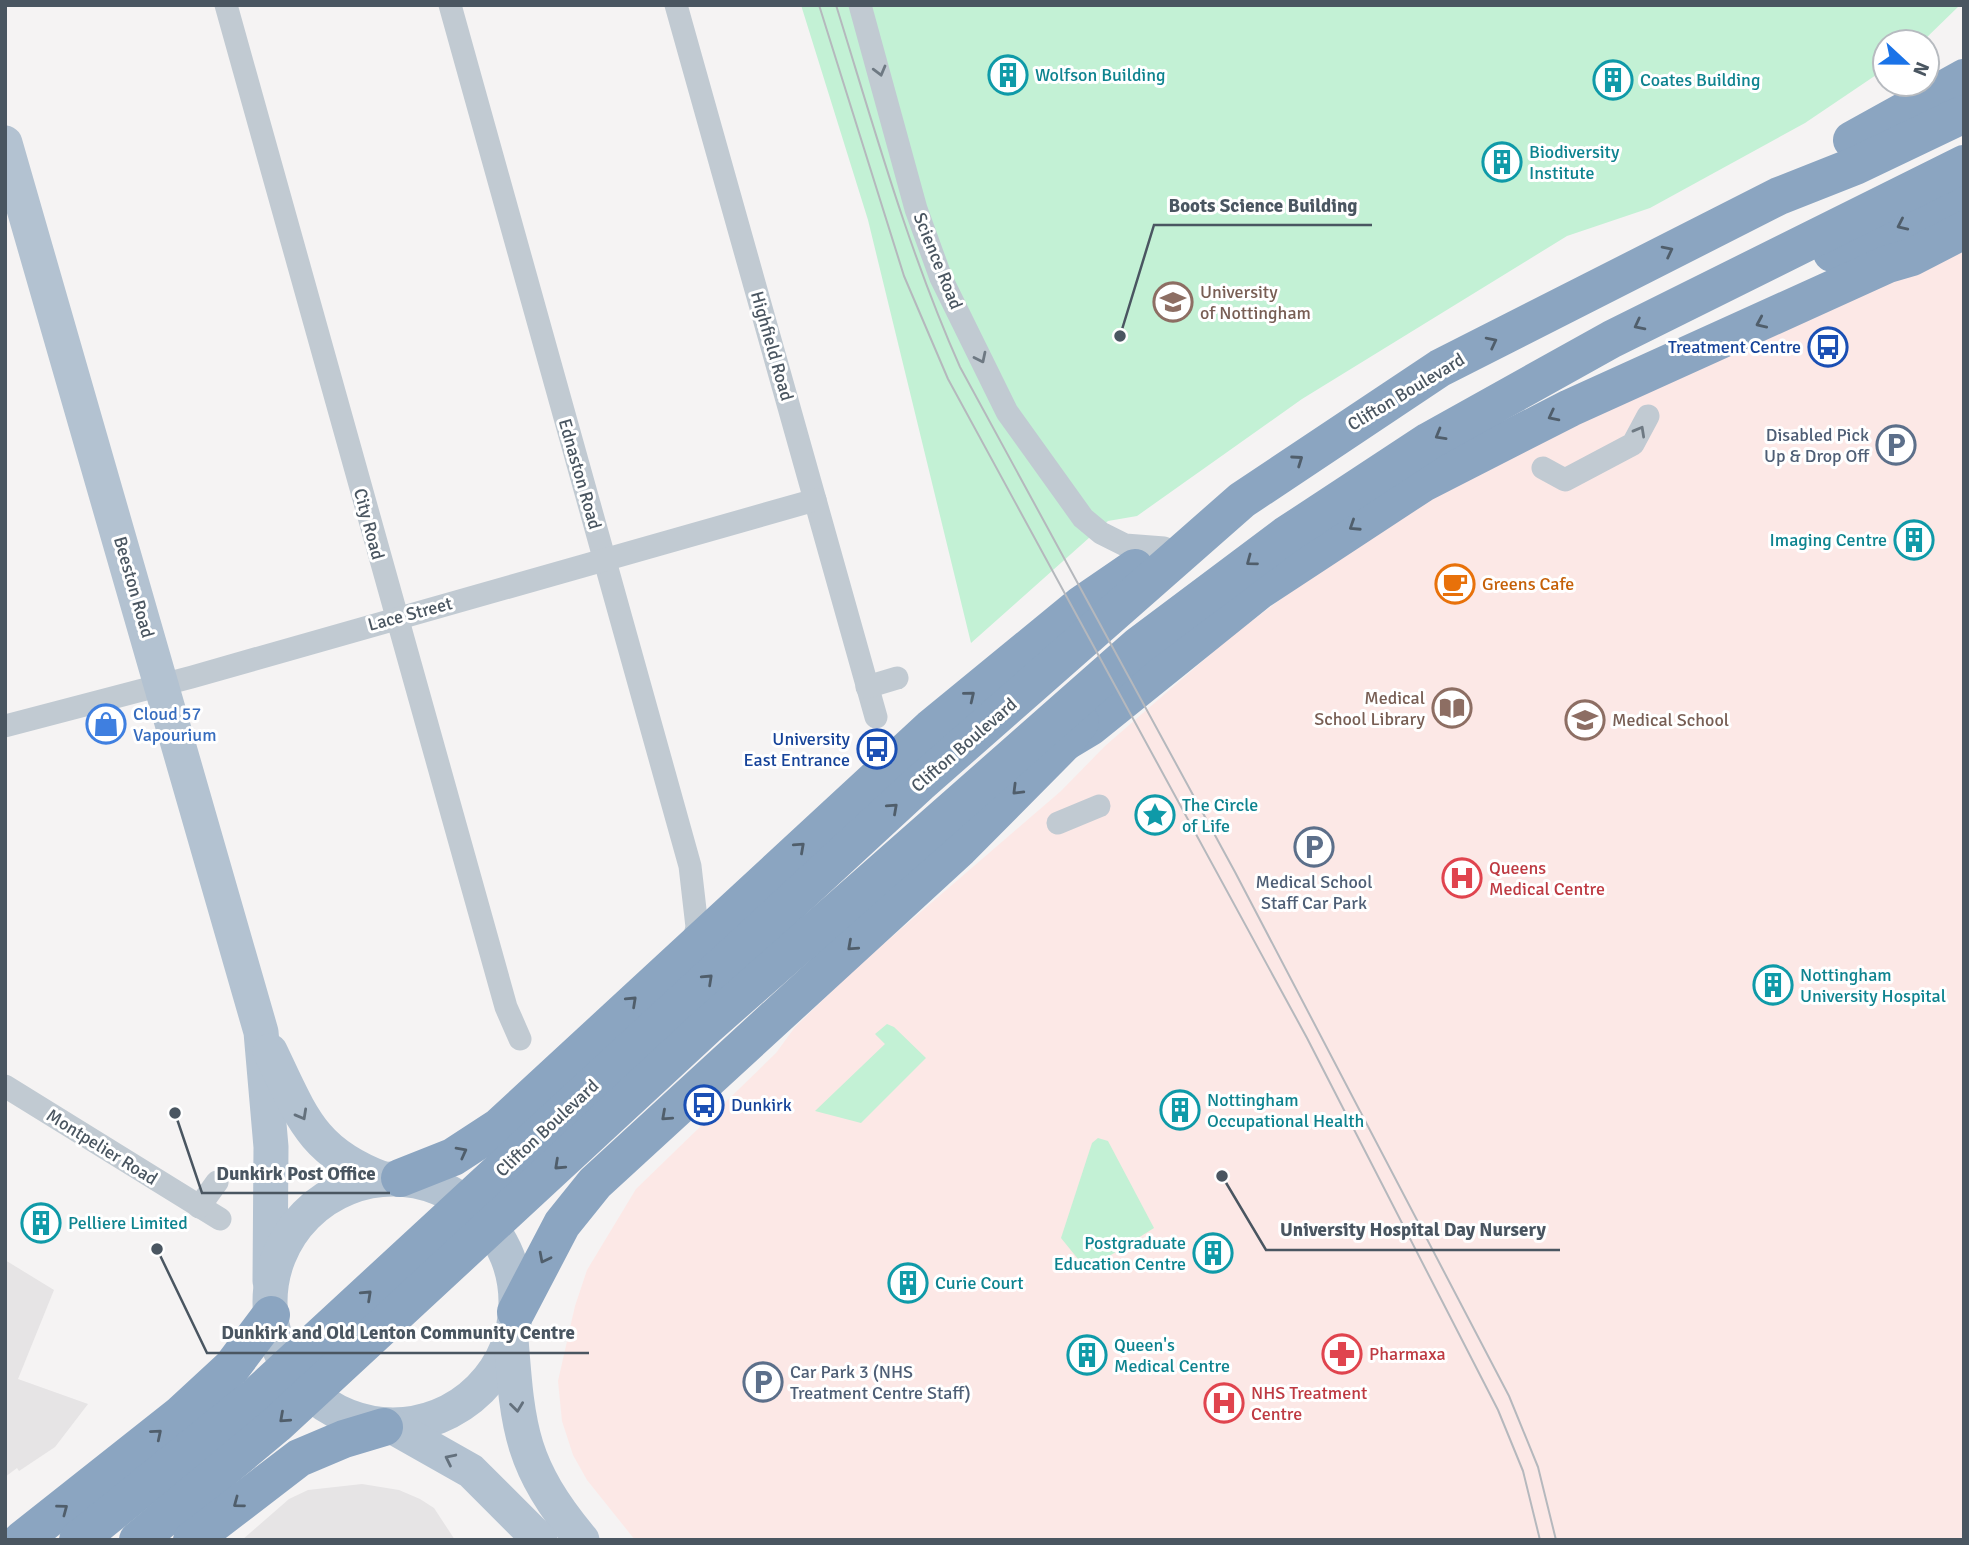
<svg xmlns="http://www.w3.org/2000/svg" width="1969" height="1545" font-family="Signika,sans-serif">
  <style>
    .education { fill: #e6e4e5 }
    .medical { fill: #fce8e6 }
    .green { fill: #c3f1d5 }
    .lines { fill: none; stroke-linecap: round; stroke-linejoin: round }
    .street { stroke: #c1cad2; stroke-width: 23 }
    .primary { stroke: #b3c2d1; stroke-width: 35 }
    .highway { stroke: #8ba5c1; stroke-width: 38 }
    .tram { stroke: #b5b8bd; stroke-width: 2 }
    .oneway { stroke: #6e7983 }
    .oneway2 { stroke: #505e6b }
    .oneway3 { stroke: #64717d }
    .labels { text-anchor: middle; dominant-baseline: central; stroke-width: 6; stroke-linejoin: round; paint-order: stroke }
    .culture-label { font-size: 18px; fill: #0d838f; stroke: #fff; text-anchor: start }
    .street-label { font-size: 18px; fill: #4a5661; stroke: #fff }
    .education-label { font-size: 18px; fill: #785e54; stroke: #fff; text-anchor: start }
    .transit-label { font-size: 18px; fill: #164399; stroke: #fff; text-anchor: end }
    .service-label { font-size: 18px; fill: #4e5e75; stroke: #fff; text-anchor: end }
    .food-label { font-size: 18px; fill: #c56008; stroke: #fff; text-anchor: start }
    .shop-label { font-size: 18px; fill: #366cbe; stroke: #fff; text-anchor: start }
    .health-label { font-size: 18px; fill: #be3a42; stroke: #fff; text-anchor: start }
    .leader { fill: none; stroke: #4a5661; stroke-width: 2.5 }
    .callout-dot { fill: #4a5661; stroke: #fff; stroke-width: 2.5 }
    .callout-label { font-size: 19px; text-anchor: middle; font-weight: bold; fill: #4a5661; stroke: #fff; stroke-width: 6; stroke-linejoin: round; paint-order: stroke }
  </style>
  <rect width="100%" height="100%" fill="#f5f3f3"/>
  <!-- education -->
  <g class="education">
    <polygon points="5,1260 54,1290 18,1379 88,1404 55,1447 19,1471 17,1468 5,1477"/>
    <polygon points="362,1484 399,1490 420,1499 434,1508 455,1540 242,1540 289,1499 308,1490"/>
  </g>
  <!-- medical -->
  <polygon class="medical" points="1964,238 1964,1540 635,1540 587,1480 573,1455 562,1421 558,1381 575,1306 587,1270 636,1189 776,1053 795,1027 858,966 1061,791 1105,746 1228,639 1425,490"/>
  <!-- green -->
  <g class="green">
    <polygon points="801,5 1960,5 1922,42 1885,42 1885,69 1805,123 1650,208 1567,236 1302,399 1137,516 1108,521 971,643 868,220"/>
    <polygon points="887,1024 894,1027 926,1058 861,1123 815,1111 885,1044 875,1034"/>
    <polygon points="1098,1138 1108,1141 1154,1228 1087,1270 1061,1238 1092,1143"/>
  </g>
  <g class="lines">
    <!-- street -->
    <g class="street">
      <polyline points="226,5 506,1007 520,1039"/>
      <polyline points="450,5 690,866 697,927 693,944"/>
      <polyline points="676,5 876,717"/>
      <polyline points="860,5 916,209 941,278 1007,412 1083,518 1101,533 1125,545 1164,548"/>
      <polyline points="1543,468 1565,480 1633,444 1648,416"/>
      <polyline points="867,687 897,678"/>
      <polyline points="5,726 192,677 815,500"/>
      <polyline points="1058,823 1099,806"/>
      <polyline points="5,1086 220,1219"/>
      <polyline points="199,1207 217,1182"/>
    </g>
    <!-- primary -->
    <g class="primary">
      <polyline points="5,143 261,1032 271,1147 270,1281"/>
      <path d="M270,1051C301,1115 311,1152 383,1179"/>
      <circle cx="393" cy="1302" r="123"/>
      <path d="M511,1339C518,1431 521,1466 582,1540"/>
      <polyline points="395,1428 471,1471 540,1540"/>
    </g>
    <!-- highway -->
    <g class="highway">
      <polyline points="1852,140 1964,78"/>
      <polyline points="1832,253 1866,242 1964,196"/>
      <polyline points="1065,742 1090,727 1260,590 1423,483 1570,408 1888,264 1912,257 1964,230"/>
      <polyline points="400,1178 453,1157 499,1127 931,728 1081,605 1135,568"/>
      <polyline points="516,1312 562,1224 595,1183 960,848 1065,742 1080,722"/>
      <polyline points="22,1540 180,1415 232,1367 271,1315"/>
      <polyline points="78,1540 256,1396 919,784 1242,500 1440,368 1779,196 1855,166 1964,114"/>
      <polyline points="138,1540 276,1425 706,1027 1138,646 1286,535 1429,441 1612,339 1964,164"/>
      <polyline points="192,1540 299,1458 344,1439 384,1427"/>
    </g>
    <!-- tram -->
    <g class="tram">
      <polyline points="819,5 904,276 948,379 1307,1038 1498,1410 1523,1471 1540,1540"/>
      <path d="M836,5C874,127 908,250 960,367L1235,872L1509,1396L1538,1467L1556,1540"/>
    </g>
  </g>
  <!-- one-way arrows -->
  <defs><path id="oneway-chevron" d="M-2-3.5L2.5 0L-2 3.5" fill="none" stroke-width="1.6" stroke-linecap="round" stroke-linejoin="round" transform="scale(1.75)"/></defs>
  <g class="oneway">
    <use href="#oneway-chevron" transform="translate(880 71) rotate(75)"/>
    <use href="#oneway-chevron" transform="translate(981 358) rotate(64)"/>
    <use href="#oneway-chevron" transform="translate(1640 431) rotate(-61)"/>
  </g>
  <g class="oneway2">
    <use href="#oneway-chevron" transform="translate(1902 225) rotate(155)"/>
    <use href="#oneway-chevron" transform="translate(1668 251) rotate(-27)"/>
    <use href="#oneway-chevron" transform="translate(1761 323) rotate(156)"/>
    <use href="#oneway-chevron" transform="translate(1639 325) rotate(153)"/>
    <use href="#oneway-chevron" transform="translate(1492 342) rotate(-27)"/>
    <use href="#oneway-chevron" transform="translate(1553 416) rotate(153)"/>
    <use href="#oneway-chevron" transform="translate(1440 435) rotate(150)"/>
    <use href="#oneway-chevron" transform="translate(1298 460) rotate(-35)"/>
    <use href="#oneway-chevron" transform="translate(1354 526) rotate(147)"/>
    <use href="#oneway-chevron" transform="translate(1251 561) rotate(143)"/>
    <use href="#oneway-chevron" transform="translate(970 696) rotate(-39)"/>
    <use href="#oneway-chevron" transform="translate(1017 790) rotate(135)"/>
    <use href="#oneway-chevron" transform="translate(893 808) rotate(-42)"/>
    <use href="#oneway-chevron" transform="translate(800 847) rotate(-42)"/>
    <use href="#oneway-chevron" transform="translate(852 946) rotate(138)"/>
    <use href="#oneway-chevron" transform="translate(708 979) rotate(-43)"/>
    <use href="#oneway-chevron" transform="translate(632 1001) rotate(-43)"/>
    <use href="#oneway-chevron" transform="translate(666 1116) rotate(138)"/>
    <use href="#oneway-chevron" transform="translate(462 1152) rotate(-28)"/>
    <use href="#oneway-chevron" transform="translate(559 1165) rotate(137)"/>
    <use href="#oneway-chevron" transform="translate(544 1258) rotate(117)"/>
    <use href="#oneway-chevron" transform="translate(367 1295) rotate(-43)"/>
    <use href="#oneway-chevron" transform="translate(284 1418) rotate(138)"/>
    <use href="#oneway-chevron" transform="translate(157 1434) rotate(-40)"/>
    <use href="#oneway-chevron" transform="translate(238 1503) rotate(143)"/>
    <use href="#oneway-chevron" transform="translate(63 1509) rotate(-37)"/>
  </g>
  <g class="oneway3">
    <use href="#oneway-chevron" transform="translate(302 1115) rotate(61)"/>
    <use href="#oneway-chevron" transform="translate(517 1407) rotate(83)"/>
    <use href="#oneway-chevron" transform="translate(450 1459) rotate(-154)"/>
  </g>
  <!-- icons -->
  <defs>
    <g id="building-ring" transform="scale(2.0125)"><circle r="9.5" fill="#fff" stroke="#0f9aa8" stroke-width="1.5"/><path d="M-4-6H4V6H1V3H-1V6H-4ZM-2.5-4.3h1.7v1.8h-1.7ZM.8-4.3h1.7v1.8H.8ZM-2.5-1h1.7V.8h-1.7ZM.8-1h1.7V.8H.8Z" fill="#0f9aa8"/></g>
    <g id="university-ring" transform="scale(2.0125)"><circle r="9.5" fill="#fff" stroke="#8d6e63" stroke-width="1.5"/><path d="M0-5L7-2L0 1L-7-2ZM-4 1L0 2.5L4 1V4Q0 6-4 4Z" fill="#8d6e63"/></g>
    <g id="bus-ring" transform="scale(2.0125)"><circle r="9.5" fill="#fff" stroke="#1a4fb4" stroke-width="1.5"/><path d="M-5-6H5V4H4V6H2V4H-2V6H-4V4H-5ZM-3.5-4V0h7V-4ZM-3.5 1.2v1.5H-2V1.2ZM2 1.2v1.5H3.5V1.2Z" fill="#1a4fb4"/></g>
    <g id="parking-ring" transform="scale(2.0125)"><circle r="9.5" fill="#fff" stroke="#5c6f8a" stroke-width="1.5"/><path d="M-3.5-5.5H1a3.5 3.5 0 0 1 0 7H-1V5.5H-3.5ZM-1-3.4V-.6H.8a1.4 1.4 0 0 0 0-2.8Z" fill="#5c6f8a"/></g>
    <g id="cafe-ring" transform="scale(2.0125)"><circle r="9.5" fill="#fff" stroke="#e8710a" stroke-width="1.5"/><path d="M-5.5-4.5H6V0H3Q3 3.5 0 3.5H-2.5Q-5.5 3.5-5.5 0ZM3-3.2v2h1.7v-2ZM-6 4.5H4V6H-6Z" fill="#e8710a"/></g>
    <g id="library-ring" transform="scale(2.0125)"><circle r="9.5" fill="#fff" stroke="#8d6e63" stroke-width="1.5"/><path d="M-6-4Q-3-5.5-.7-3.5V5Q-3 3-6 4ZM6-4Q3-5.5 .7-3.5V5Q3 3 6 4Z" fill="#8d6e63"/></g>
    <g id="shop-ring" transform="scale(2.0125)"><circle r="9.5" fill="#fff" stroke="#3f7fe0" stroke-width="1.5"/><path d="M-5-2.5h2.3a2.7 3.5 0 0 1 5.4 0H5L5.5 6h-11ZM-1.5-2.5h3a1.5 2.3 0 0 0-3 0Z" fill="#3f7fe0"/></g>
    <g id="sight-ring" transform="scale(2.0125)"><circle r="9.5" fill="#fff" stroke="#0f9aa8" stroke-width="1.5"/><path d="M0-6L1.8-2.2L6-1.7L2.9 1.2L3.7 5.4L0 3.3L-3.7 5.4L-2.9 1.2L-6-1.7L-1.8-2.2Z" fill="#0f9aa8"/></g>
    <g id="hospital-ring" transform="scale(2.0125)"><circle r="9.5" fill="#fff" stroke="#e0444e" stroke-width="1.5"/><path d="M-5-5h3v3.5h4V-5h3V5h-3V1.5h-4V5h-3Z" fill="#e0444e"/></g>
    <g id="pharmacy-ring" transform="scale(2.0125)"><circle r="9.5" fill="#fff" stroke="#e0444e" stroke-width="1.5"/><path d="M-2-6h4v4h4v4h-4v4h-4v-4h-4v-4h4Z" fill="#e0444e"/></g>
  </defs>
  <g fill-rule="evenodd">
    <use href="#building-ring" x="1008" y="75"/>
    <use href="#building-ring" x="1613" y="80"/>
    <use href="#building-ring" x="1502" y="162"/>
    <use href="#university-ring" x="1173" y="302"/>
    <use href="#bus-ring" x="1828" y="347"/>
    <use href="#parking-ring" x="1896" y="445"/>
    <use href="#building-ring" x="1914" y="540"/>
    <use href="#cafe-ring" x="1455" y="584"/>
    <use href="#library-ring" x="1452" y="708"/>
    <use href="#university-ring" x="1585" y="720"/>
    <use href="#shop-ring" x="106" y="724"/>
    <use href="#bus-ring" x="877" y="749"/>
    <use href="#sight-ring" x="1155" y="815"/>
    <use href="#parking-ring" x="1314" y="847"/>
    <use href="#hospital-ring" x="1462" y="878"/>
    <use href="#building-ring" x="1773" y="985"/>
    <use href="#bus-ring" x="704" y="1105"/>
    <use href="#building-ring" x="1180" y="1110"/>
    <use href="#building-ring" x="41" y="1223"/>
    <use href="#building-ring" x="1213" y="1253"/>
    <use href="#building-ring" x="908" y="1283"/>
    <use href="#pharmacy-ring" x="1342" y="1354"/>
    <use href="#building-ring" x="1087" y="1355"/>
    <use href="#parking-ring" x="763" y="1382"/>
    <use href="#hospital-ring" x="1224" y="1403"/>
  </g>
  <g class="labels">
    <!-- culture labels -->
    <g class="culture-label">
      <text x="1035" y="75">Wolfson Building</text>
      <text x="1640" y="80">Coates Building</text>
      <text x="1529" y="152">Biodiversity<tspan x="1529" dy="21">Institute</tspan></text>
      <text x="1887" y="540" text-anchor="end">Imaging Centre</text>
      <text x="1182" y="805">The Circle<tspan x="1182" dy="21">of Life</tspan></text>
      <text x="1800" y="975">Nottingham<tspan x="1800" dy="21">University Hospital</tspan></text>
      <text x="1207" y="1100">Nottingham<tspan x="1207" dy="21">Occupational Health</tspan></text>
      <text x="68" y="1223">Pelliere Limited</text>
      <text x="1186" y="1243" text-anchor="end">Postgraduate<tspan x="1186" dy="21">Education Centre</tspan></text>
      <text x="935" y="1283">Curie Court</text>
      <text x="1114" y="1345">Queen's<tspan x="1114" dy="21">Medical Centre</tspan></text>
    </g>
    <!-- street labels -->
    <g class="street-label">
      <text transform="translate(938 261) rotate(68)">Science Road</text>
      <text transform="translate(772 346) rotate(74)">Highfield Road</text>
      <text transform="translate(1406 392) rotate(-31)">Clifton Boulevard</text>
      <text transform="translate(580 474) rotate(74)">Ednaston Road</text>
      <text transform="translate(369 524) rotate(75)">City Road</text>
      <text transform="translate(134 587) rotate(74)">Beeston Road</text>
      <text transform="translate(410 614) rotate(-15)">Lace Street</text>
      <text transform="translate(964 745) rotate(-41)">Clifton Boulevard</text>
      <text transform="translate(547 1128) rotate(-43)">Clifton Boulevard</text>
      <text transform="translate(102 1147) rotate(32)">Montpelier Road</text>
    </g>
    <!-- education labels -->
    <g class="education-label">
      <text x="1200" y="292">University<tspan x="1200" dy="21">of Nottingham</tspan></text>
      <text x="1425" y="698" text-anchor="end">Medical<tspan x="1425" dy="21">School Library</tspan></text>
      <text x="1612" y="720">Medical School</text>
    </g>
    <!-- transit labels -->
    <g class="transit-label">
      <text x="1801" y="347">Treatment Centre</text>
      <text x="850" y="739">University<tspan x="850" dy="21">East Entrance</tspan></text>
      <text x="731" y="1105" text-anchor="start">Dunkirk</text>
    </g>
    <!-- service labels -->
    <g class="service-label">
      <text x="1869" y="435">Disabled Pick<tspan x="1869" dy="21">Up &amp; Drop Off</tspan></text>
      <text x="1314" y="882" text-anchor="middle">Medical School<tspan x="1314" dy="21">Staff Car Park</tspan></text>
      <text x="790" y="1372" text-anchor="start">Car Park 3 (NHS<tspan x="790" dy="21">Treatment Centre Staff)</tspan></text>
    </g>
    <!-- food labels -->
    <g class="food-label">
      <text x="1482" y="584">Greens Cafe</text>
    </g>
    <!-- shop labels -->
    <g class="shop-label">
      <text x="133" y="714">Cloud 57<tspan x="133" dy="21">Vapourium</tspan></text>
    </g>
    <!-- health labels -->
    <g class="health-label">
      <text x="1489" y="868">Queens<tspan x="1489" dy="21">Medical Centre</tspan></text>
      <text x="1369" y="1354">Pharmaxa</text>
      <text x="1251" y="1393">NHS Treatment<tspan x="1251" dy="21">Centre</tspan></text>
    </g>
  </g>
  <!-- callouts -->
  <path class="leader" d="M1120 336L1154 225H1372M175 1113L202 1193H390M1222 1176L1266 1250H1560M157 1249L207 1353H589"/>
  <g class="callout-dot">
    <circle cx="1120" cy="336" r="7"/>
    <circle cx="175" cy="1113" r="7"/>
    <circle cx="1222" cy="1176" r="7"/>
    <circle cx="157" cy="1249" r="7"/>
  </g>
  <g class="callout-label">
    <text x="1263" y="212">Boots Science Building</text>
    <text x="296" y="1180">Dunkirk Post Office</text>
    <text x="1413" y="1236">University Hospital Day Nursery</text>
    <text x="398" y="1339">Dunkirk and Old Lenton Community Centre</text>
  </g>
  <!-- border -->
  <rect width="1969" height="1545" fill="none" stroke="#4a5661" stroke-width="14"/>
  <!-- north arrow -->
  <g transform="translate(1906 63) rotate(112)"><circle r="33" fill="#ffffff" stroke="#b7bbc0" stroke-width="2"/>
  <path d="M0-5L12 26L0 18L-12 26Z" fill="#1a73e8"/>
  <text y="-10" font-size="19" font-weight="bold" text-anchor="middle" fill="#4a5661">N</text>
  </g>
</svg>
